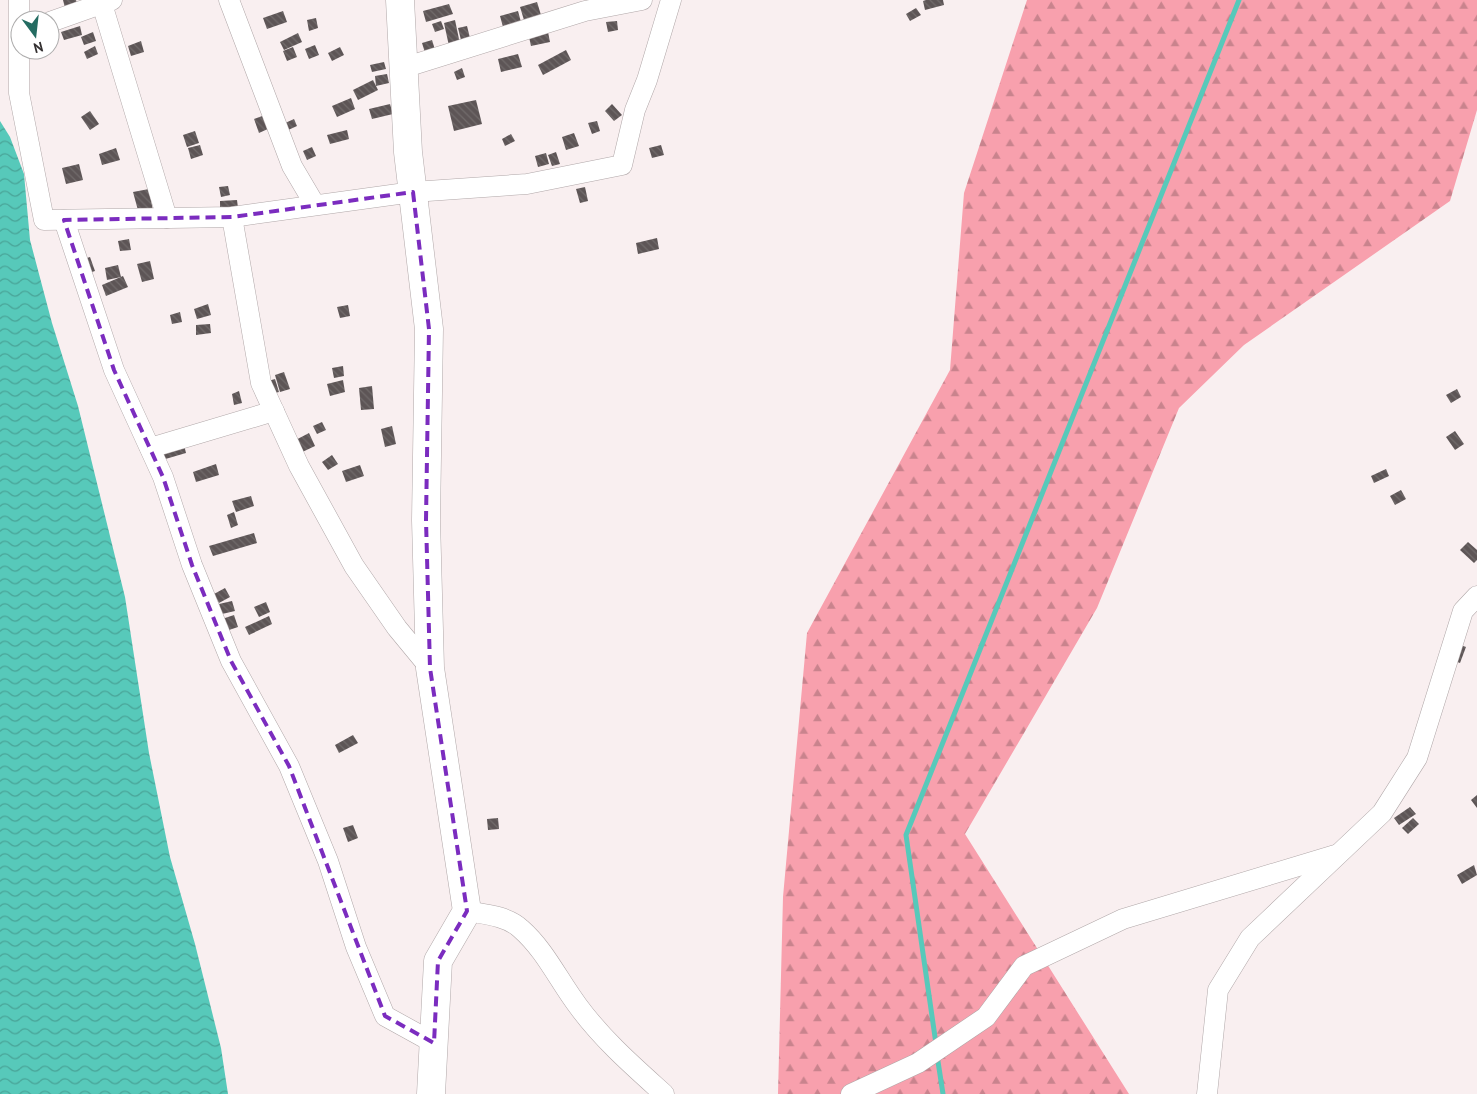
<svg xmlns="http://www.w3.org/2000/svg" width="1477" height="1094" font-family="'PT Sans',sans-serif">
  <style>
    .forest { fill: url(#forest-firs) }
    .water { fill: url(#water-waves) }
    .lines { fill: none; stroke-linecap: round; stroke-linejoin: round }
    .stream { stroke: #57c9ba; stroke-width: 5 }
    .building { fill: url(#building-back-hatch) }
    .street-casing { stroke: #b0a7a8; stroke-width: 21 }
    .secondary-casing { stroke: #b0a7a8; stroke-width: 29 }
    .street { stroke: #fff; stroke-width: 20 }
    .secondary { stroke: #fff; stroke-width: 28 }
    .marked { fill: none; stroke: #7b2cbf; stroke-width: 4; stroke-dasharray: 10 6; stroke-linejoin: round }
  </style>
  <defs>
    <pattern id="forest-firs" width="22" height="20" patternUnits="userSpaceOnUse" patternTransform="scale(1.25)"><rect width="22" height="20" fill="#f8a0ad"/><path d="M5 1l3.5 6h-7zM16 11l3.5 6h-7z" fill="#c9838d"/></pattern>
    <pattern id="water-waves" width="16" height="10" patternUnits="userSpaceOnUse" patternTransform="scale(1.25)"><rect width="16" height="10" fill="#57c9ba"/><path d="M0 5q4-4 8 0t8 0" fill="none" stroke="#49a498"/></pattern>
    <pattern id="building-back-hatch" width="6" height="6" patternUnits="userSpaceOnUse" patternTransform="scale(1.25)"><rect width="6" height="6" fill="#5d5556"/><path d="M-1 5l2 2M0 0l6 6M5-1l2 2" fill="none" stroke="#716b6b"/></pattern>
  </defs>
  <rect width="100%" height="100%" fill="#f9eff0"/>
  <!-- forest -->
  <polygon class="forest" points="1027,0 1477,0 1477,110 1450,201 1244,345 1179,408 1097,608 965,834 1129,1094 778,1094 783,897 807,633 950,370 964,193"/>
  <!-- water -->
  <polygon class="water" points="0,121 10,137 24,174 30,240 52,323 78,406 125,597 149,753 170,857 195,944 221,1048 228,1094 0,1094"/>
  <g class="lines">
    <!-- stream -->
    <g class="stream">
      <polyline points="936,1044 906,835 1239,0"/>
      <polyline points="937,1055 943,1094"/>
    </g>
  </g>
  <!-- building -->
  <g class="building">
    <polygon points="63,0 76,0 78,8 66,12"/>
    <polygon points="926,0 943,0 944,5 925,10 923,1"/>
    <polygon points="537,2 541,15 524,20 520,7"/>
    <polygon points="449,4 453,14 426,22 423,11"/>
    <polygon points="916,8 921,15 910,21 906,14"/>
    <polygon points="283,11 287,22 267,29 263,18"/>
    <polygon points="518,11 521,22 503,27 500,16"/>
    <polygon points="316,18 318,28 309,31 307,20"/>
    <polygon points="455,20 460,44 449,46 444,23"/>
    <polygon points="441,21 444,29 435,32 432,24"/>
    <polygon points="617,21 618,30 608,32 606,22"/>
    <polygon points="80,26 82,35 64,40 61,32"/>
    <polygon points="467,26 471,42 462,44 458,28"/>
    <polygon points="93,32 96,41 84,45 81,37"/>
    <polygon points="548,32 550,42 531,46 529,37"/>
    <polygon points="298,33 302,42 284,50 280,42"/>
    <polygon points="432,40 436,53 426,56 422,43"/>
    <polygon points="141,41 144,52 131,56 128,46"/>
    <polygon points="315,45 319,55 309,59 305,49"/>
    <polygon points="95,46 98,54 87,59 84,52"/>
    <polygon points="293,47 297,57 287,61 283,51"/>
    <polygon points="340,47 344,55 332,61 328,53"/>
    <polygon points="566,50 571,60 543,75 538,65"/>
    <polygon points="518,54 522,67 501,72 498,59"/>
    <polygon points="384,62 386,69 372,72 370,65"/>
    <polygon points="462,68 465,77 457,80 454,72"/>
    <polygon points="387,74 389,83 376,86 375,76"/>
    <polygon points="373,80 378,90 358,100 353,90"/>
    <polygon points="351,98 355,109 337,117 332,106"/>
    <polygon points="476,100 482,124 454,131 448,106"/>
    <polygon points="390,104 393,114 372,119 369,109"/>
    <polygon points="612,104 622,115 614,121 605,111"/>
    <polygon points="90,111 99,124 90,130 81,117"/>
    <polygon points="265,115 270,128 259,133 254,119"/>
    <polygon points="294,119 297,126 286,131 283,124"/>
    <polygon points="597,121 600,131 592,134 588,123"/>
    <polygon points="347,130 349,139 330,144 327,135"/>
    <polygon points="195,131 199,143 187,147 183,135"/>
    <polygon points="574,133 579,146 566,150 562,137"/>
    <polygon points="511,134 515,141 505,146 502,139"/>
    <polygon points="200,145 203,155 191,159 188,148"/>
    <polygon points="661,145 664,155 652,158 649,148"/>
    <polygon points="312,147 316,156 307,160 303,151"/>
    <polygon points="116,148 120,160 102,165 99,154"/>
    <polygon points="556,152 560,164 552,166 548,155"/>
    <polygon points="546,153 549,164 538,167 535,156"/>
    <polygon points="79,164 83,180 66,184 62,168"/>
    <polygon points="228,186 230,195 221,197 219,187"/>
    <polygon points="585,187 588,201 580,203 576,189"/>
    <polygon points="149,189 153,211 139,214 133,192"/>
    <polygon points="237,200 238,208 220,210 220,201"/>
    <polygon points="657,238 659,249 638,254 636,243"/>
    <polygon points="129,239 131,250 120,251 118,241"/>
    <polygon points="90,257 95,271 86,274 81,260"/>
    <polygon points="150,261 154,279 142,282 137,264"/>
    <polygon points="118,265 121,277 107,280 105,268"/>
    <polygon points="123,276 128,287 106,296 102,285"/>
    <polygon points="208,304 211,315 197,319 194,309"/>
    <polygon points="348,305 350,316 340,318 337,307"/>
    <polygon points="180,312 182,322 172,324 170,315"/>
    <polygon points="210,324 211,333 196,335 196,325"/>
    <polygon points="343,366 344,376 334,378 332,368"/>
    <polygon points="284,372 290,389 280,392 275,375"/>
    <polygon points="275,379 279,392 271,394 268,381"/>
    <polygon points="343,380 345,392 330,396 327,384"/>
    <polygon points="372,386 374,409 361,410 359,388"/>
    <polygon points="1457,389 1461,397 1451,403 1446,395"/>
    <polygon points="239,391 242,403 234,405 232,394"/>
    <polygon points="322,422 326,430 317,434 313,426"/>
    <polygon points="392,426 396,444 385,447 381,429"/>
    <polygon points="1455,431 1464,444 1455,450 1446,437"/>
    <polygon points="309,433 315,446 296,455 290,443"/>
    <polygon points="184,445 186,453 162,460 160,452"/>
    <polygon points="332,455 338,464 328,470 322,462"/>
    <polygon points="216,464 219,475 196,482 193,472"/>
    <polygon points="360,465 364,476 346,482 342,471"/>
    <polygon points="1386,469 1389,476 1374,483 1371,476"/>
    <polygon points="1401,490 1406,499 1395,505 1390,496"/>
    <polygon points="251,496 254,506 236,512 232,501"/>
    <polygon points="234,512 238,525 231,528 227,515"/>
    <polygon points="254,533 257,543 213,556 209,546"/>
    <polygon points="1468,542 1477,550 1477,560 1474,563 1460,550"/>
    <polygon points="225,588 230,597 219,603 214,594"/>
    <polygon points="232,601 235,611 222,614 219,604"/>
    <polygon points="266,602 270,612 259,617 254,607"/>
    <polygon points="234,615 238,627 226,631 222,619"/>
    <polygon points="269,616 272,624 249,635 245,627"/>
    <polygon points="1453,642 1466,647 1460,663 1446,658"/>
    <polygon points="353,735 358,743 339,753 335,745"/>
    <polygon points="1477,795 1477,808 1471,800"/>
    <polygon points="1410,807 1416,814 1399,825 1394,818"/>
    <polygon points="498,818 499,829 488,830 487,819"/>
    <polygon points="1413,818 1419,824 1408,834 1402,828"/>
    <polygon points="353,825 358,838 348,842 343,828"/>
    <polygon points="1474,865 1477,875 1462,884 1457,875"/>
  </g>
  <g class="lines">
    <!-- street casing -->
    <g class="street-casing">
      <g id="street">
        <polyline points="19,0 19,93 44,220 232,217 413,192 527,184 622,165 635,110 647,80 671,0"/>
        <polyline points="229,0 292,166 315,205"/>
        <polyline points="102,4 167,218"/>
        <polyline points="50,22 112,0"/>
        <polyline points="403,68 585,11 642,0"/>
        <polyline points="232,217 261,383 299,466 354,566 397,628 430,668"/>
        <polyline points="64,220 114,370 163,477 192,565 231,661 289,766 328,861 356,947 385,1016 434,1043"/>
        <polyline points="150,448 274,411"/>
        <path d="M467,911C484,914 508,916 521,929C545,950 559,981 578,1006C603,1040 633,1066 664,1094"/>
        <polyline points="851,1094 918,1063 986,1017 1024,966 1123,919 1335,855"/>
        <polyline points="1207,1094 1218,990 1250,938 1382,813 1417,758 1463,611 1477,596"/>
      </g>
    </g>
    <!-- secondary casing -->
    <g class="secondary-casing">
      <polyline id="secondary" points="400,0 408,152 429,329 426,520 430,668 467,911 438,961 431,1094"/>
    </g>
    <!-- street -->
    <use href="#street" class="street"/>
    <!-- secondary -->
    <use href="#secondary" class="secondary"/>
  </g>
  <!-- marked area -->
  <path class="marked" d="M413,192L429,329L426,520L430,668L467,911L438,961L434,1043L385,1016L289,766L231,661L192,565L163,477L114,370L64,220L232,217Z"/>
  <!-- north arrow -->
  <g transform="translate(35 35) rotate(165)"><circle r="24" fill="#ffffff" stroke="#adacac"/>
  <path d="M0-4L9 19L0 12L-9 19Z" fill="#246c62"/>
  <text y="-8" font-size="14" font-weight="bold" text-anchor="middle" fill="#332f30">N</text>
  </g>
</svg>
